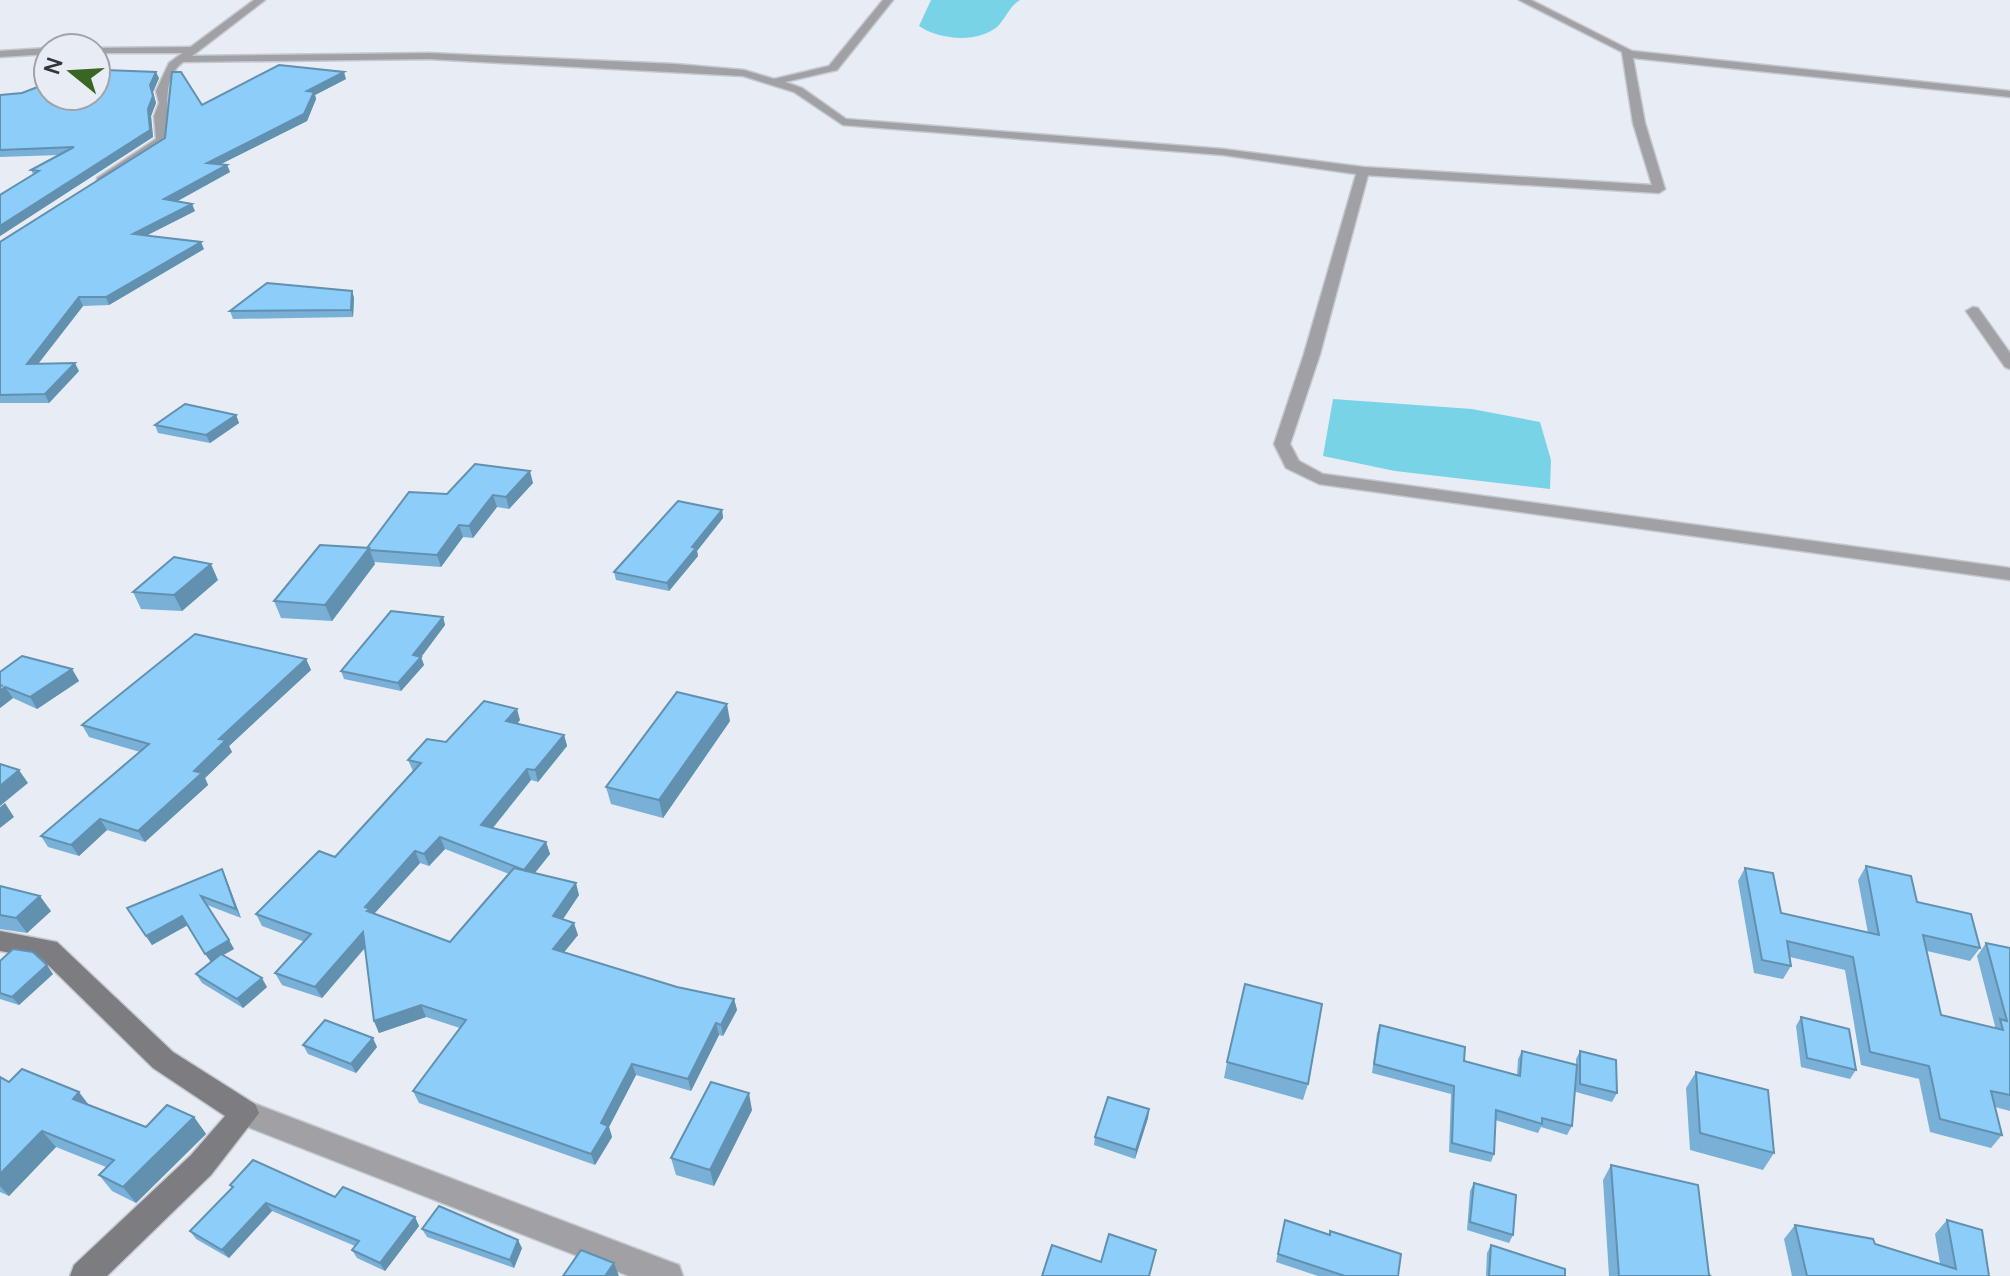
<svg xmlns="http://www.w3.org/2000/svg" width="2010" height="1276" font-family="Manrope,sans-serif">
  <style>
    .water { fill: #78d3e7 }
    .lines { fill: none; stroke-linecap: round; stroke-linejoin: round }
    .service-casing { stroke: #c4c8cf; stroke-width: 3 }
    .minor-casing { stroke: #c4c8cf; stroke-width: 3 }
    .tertiary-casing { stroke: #c4c8cf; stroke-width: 3 }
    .secondary-casing { stroke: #c4c8cf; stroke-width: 3 }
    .service { fill: #a1a0a4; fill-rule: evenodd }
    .minor { fill: #a1a0a4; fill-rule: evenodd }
    .tertiary { fill: #a1a0a4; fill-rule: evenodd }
    .secondary { fill: #7c7c81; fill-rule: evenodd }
    .wall { fill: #78b0d7; fill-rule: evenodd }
    .shaded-wall { fill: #6290af }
    .building { fill: #8ccdfa; stroke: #6290af; stroke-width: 2 }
  </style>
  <rect width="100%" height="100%" fill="#e8edf5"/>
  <!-- water -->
  <g class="water">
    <path d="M931,0H1020C1010,6 1007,16 999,25C980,44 939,40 919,26Z"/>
    <polygon points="1333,399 1472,409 1540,422 1551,460 1550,489 1395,471 1323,456"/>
  </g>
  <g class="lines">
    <!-- service casing -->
    <g class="service-casing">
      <g id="service">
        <polygon points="48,48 48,54 0,57 0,51"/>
        <polygon points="92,48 193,47 198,50 193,53 96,53 96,48"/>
        <polygon points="1363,167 1369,171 1320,354 1290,444 1299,461 1323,474 2010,568 2010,580 1319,484 1286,468 1274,444 1304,354 1357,171"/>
        <polygon points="1973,307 1978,308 2010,353 2010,369 2005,367 1966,311"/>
      </g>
    </g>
    <!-- minor casing -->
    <g class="minor-casing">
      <path id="minor" d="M254,0H265L192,56L428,53L675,64L744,70L774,79L829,66L883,0H893L837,70L785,82L802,88L846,119L1223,149L1363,167L1652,185L1633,123L1622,52L1519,0H1531L1632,51L2010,91V97L1633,58L1645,123L1665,189L1659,193L1363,175L1223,155L843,125L794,92L743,76L428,59L183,62C158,81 172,117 166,142L105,184H97V178L156,139L154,116L159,103L156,91L169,63Z"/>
    </g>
    <!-- tertiary casing -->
    <g class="tertiary-casing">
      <polygon id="tertiary" points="245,1100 668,1261 679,1265 683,1276 629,1276 235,1122 231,1113 235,1104"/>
    </g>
    <!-- secondary casing -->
    <g class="secondary-casing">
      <polygon id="secondary" points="0,931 57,942 173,1052 255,1104 259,1113 211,1175 107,1276 70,1276 74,1265 191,1155 225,1116 153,1068 41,958 0,951"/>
    </g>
    <!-- service -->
    <use href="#service" class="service"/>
    <!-- minor -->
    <use href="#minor" class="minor"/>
    <!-- tertiary -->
    <use href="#tertiary" class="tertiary"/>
    <!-- secondary -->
    <use href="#secondary" class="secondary"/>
  </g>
  <!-- wall -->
  <g class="wall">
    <polygon points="159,78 153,92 156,103 151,116 153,137 0,236 0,195 33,174 31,170 60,155 0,157 0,95"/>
    <polygon points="346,79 315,95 316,99 307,121 221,164 227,165 230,172 177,201 195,211 147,235 204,249 109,305 83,306 38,364 79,371 49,403 0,403 0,242 165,138 202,105"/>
    <polygon points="352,291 354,298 353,317 233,319 230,311"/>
    <polygon points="236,415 239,423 210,443 158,433 155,425"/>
    <polygon points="533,483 509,509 497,507 473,538 463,537 441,567 374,562 375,564 332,621 281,618 274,601 367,548 447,494"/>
    <polygon points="722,510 723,518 697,551 698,556 669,591 616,580 614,572"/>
    <polygon points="218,580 182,611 141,609 133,592"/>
    <polygon points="443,617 445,625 421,657 424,665 401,691 344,679 341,671"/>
    <polygon points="306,659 311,670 229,746 232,752 205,778 208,785 145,842 107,830 79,856 48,847 41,836 140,752 89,737 82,725"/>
    <polygon points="72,669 79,681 37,709 13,698 0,708 0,672"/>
    <path d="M520,720L518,723L564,735L567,746L538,782L531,780L493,828L546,842L550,854L535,873L579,895L563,919L578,935L564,952L677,987L734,999L737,1010L723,1036L719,1035L691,1091L636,1075L609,1127L612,1137L595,1165L419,1103L413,1091L460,1028L426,1017L379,1033L374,1021L365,948L322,998L282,985L275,973L305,942L262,926L256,914L335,857L413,771L408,760L446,742ZM445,849L509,874L450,942L374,914L420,863L429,866Z"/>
    <polygon points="730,721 663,818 611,804 606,787"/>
    <polygon points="1866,866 1980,948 1970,961 1927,951 1941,1015 1994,1028 1995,1026 1977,956 1986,943 2010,948 2010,1111 1995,1107 2002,1135 1991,1148 1930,1132 1919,1079 1861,1065 1845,970 1790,957 1791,966 1783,979 1754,973 1738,881 1745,868 1781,913 1868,933 1858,880"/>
    <polygon points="222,869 226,878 241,918 207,905 234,949 223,955 267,987 243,1008 202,983 196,974 211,962 188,925 152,945 127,908"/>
    <polygon points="0,886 51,911 27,933 0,929"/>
    <polygon points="0,961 53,974 19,1005 0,999"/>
    <polygon points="1801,1017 1856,1070 1850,1079 1801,1067 1796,1026"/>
    <polygon points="1380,1025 1464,1061 1517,1075 1518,1059 1522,1051 1576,1065 1576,1059 1580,1051 1617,1093 1612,1102 1576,1092 1576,1082 1572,1126 1567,1135 1541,1127 1538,1133 1495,1120 1494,1154 1491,1162 1449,1152 1451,1094 1372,1073 1377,1033"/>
    <polygon points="303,1045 377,1047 356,1073 308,1054"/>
    <polygon points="1227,1062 1308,1084 1303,1100 1224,1078"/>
    <polygon points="1696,1072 1774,1153 1763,1170 1690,1150 1686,1088"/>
    <polygon points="0,1077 9,1082 89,1105 146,1127 194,1117 206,1134 136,1203 112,1191 99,1175 106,1167 56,1147 9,1196 0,1192"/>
    <polygon points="1149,1109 1148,1118 1135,1159 1094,1145 1095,1137"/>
    <polygon points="752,1110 714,1186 676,1175 671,1158"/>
    <polygon points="1611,1165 1709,1275 1711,1276 1609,1276 1603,1180"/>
    <polygon points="1474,1183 1513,1235 1509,1243 1467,1230 1470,1191"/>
    <polygon points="230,1185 335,1197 415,1217 419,1226 385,1271 357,1258 352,1250 355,1246 272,1211 229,1258 196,1239 190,1231 232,1188"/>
    <polygon points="1285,1220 1398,1276 1318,1276 1276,1262"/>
    <polygon points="1947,1220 1989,1276 1792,1276 1784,1239 1795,1225 1875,1244 1940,1264 1935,1234"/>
    <polygon points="422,1229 522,1248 514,1268 427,1237"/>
    <polygon points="1491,1245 1565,1276 1486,1276 1487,1253"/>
  </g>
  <!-- shaded-wall -->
  <g class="shaded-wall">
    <polygon points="156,72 159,78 153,92 156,103 151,116 153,137 0,236 0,226 148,109 150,85"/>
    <polygon points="344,72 346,79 315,95 316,99 307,121 209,170 207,163 307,91"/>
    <polygon points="227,165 230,172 167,207 164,199"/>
    <polygon points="192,204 195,211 136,241 133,234"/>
    <polygon points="201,242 204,249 109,305 106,297"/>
    <polygon points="352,291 354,298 353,317 351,310"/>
    <polygon points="79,297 83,306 31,373 27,364"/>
    <polygon points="75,363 79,371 49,403 45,394"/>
    <polygon points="236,415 239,423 210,443 206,435"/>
    <polygon points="530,471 533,483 509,509 506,497"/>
    <polygon points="493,495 497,507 473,538 469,526"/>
    <polygon points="722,510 723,518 697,551 698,556 669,591 667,583 692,547"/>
    <polygon points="459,525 463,537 441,567 437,555"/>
    <polygon points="369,548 375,564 332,621 325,605"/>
    <polygon points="211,564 218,580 182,611 174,595"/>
    <polygon points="443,617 445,625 419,660 421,657 424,665 401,691 398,683 413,655"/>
    <polygon points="306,659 311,670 229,746 232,752 205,778 208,785 145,842 138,831 194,771 219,739"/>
    <polygon points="72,669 79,681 37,709 30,697"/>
    <polygon points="5,687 13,698 0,708 0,691"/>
    <polygon points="727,704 730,721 663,818 659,800"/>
    <polygon points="517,709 520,720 510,732 506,721"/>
    <polygon points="564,735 567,746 538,782 535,770"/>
    <polygon points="527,769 531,780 486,836 481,825"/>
    <polygon points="19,770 28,783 0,806 0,786"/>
    <polygon points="5,803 14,817 0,828 0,807"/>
    <polygon points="100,819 107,830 79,856 71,845"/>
    <polygon points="440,837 445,849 429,866 424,854"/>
    <polygon points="546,842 550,854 528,881 524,870"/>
    <polygon points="415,851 420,863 373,915 375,920 365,907"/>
    <polygon points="222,869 226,878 241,918 236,909"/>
    <polygon points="576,883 579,895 557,928 553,916"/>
    <polygon points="40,896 51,911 27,933 16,918"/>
    <polygon points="182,916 188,925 152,945 146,936"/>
    <polygon points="574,923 578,935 557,961 553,949"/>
    <polygon points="363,932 368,944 322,998 315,987"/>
    <polygon points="229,940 234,949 211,962 205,954"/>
    <polygon points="47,965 53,974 19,1005 12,997"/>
    <polygon points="262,978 267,987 243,1008 237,999"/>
    <polygon points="734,999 737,1010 723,1036 721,1025"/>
    <polygon points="421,1005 426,1017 379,1033 374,1021"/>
    <polygon points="716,1023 719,1035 691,1091 688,1079"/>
    <polygon points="373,1038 377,1047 356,1073 351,1064"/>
    <polygon points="632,1064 636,1075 609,1127 612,1137 595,1165 591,1154 601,1123"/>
    <polygon points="79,1092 92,1109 73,1099"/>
    <polygon points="749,1093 752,1110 714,1186 710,1170"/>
    <polygon points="1149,1109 1148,1118 1135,1159 1136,1150"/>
    <polygon points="194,1117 206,1134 136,1203 123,1187"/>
    <polygon points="42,1131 56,1147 9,1196 0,1186 0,1174"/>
    <polygon points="266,1203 272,1211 229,1258 222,1250"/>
    <polygon points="415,1217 419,1226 385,1271 380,1263"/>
    <polygon points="518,1240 522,1248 514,1268 510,1260"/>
    <polygon points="614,1263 619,1276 605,1276"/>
  </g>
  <!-- building -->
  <g class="building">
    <polygon points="279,65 344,72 307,91 314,92 304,114 207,163 227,165 164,199 192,204 133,234 201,242 106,297 79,297 27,364 75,363 45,394 0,395 0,242 165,138 172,72 181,72 202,105"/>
    <polygon points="105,70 156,72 150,85 153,96 148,109 150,130 0,226 0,195 39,171 31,170 74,147 0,150 0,95 22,93 48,83 48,96 96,96 96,71"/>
    <polygon points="267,283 352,291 351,310 230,311"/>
    <polygon points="185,404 236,415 206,435 155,425"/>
    <polygon points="475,464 530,471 506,497 493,495 469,526 459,525 437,555 370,550 369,548 367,548 409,492 447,494"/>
    <polygon points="678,501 722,510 692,547 696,548 667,583 614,572"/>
    <polygon points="320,545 369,548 325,605 274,601"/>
    <polygon points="174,557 211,564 174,595 133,592"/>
    <polygon points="391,611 443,617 413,655 421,657 398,683 341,671"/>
    <polygon points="195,634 306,659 219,739 226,740 194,771 202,773 138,831 100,819 71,845 41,836 149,744 82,725"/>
    <polygon points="22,656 72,669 30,697 5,687 0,691 0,685 3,686 0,685 0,672"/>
    <polygon points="677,692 727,704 659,800 606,787"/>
    <polygon points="484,701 517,709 506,721 564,735 535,770 527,769 481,825 546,842 524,870 440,837 424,854 415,851 365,907 370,909 367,911 450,942 514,868 576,883 553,916 574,923 553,949 677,987 734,999 721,1025 716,1023 688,1079 632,1064 601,1123 608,1126 591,1154 413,1091 466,1020 421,1005 374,1021 363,932 315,987 275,973 311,934 256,914 319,851 335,857 421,763 408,760 427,739 446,742"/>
    <polygon points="0,764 19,770 0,786"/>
    <polygon points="1866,866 1911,876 1917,902 1971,914 1980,948 1923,935 1941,1015 2003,1030 2000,1019 2007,1021 1986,943 2010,948 2010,1095 1991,1091 2002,1135 1940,1119 1929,1066 1870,1052 1853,957 1787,941 1791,966 1762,960 1745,868 1773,873 1781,913 1879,935"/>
    <polygon points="222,869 236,909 201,896 229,940 205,954 182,916 146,936 127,908"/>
    <polygon points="0,886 40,896 16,918 0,915"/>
    <polygon points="13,949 33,952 47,965 12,997 0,993 0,961"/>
    <polygon points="221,954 262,978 237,999 196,974"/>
    <polygon points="1245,984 1322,1004 1308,1084 1227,1062"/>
    <polygon points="1801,1017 1849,1029 1856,1070 1807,1058"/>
    <polygon points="325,1020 373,1038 351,1064 303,1045"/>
    <polygon points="1380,1025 1465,1047 1464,1061 1520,1076 1522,1051 1577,1065 1572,1126 1542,1118 1542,1124 1496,1110 1494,1154 1452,1143 1454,1086 1374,1064"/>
    <polygon points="1580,1051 1616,1060 1617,1093 1580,1084"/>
    <polygon points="22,1069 79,1092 73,1099 146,1127 167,1105 194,1117 123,1187 99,1175 114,1160 42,1131 0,1174 0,1077 9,1082"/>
    <polygon points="1696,1072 1768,1090 1774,1153 1700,1133"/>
    <polygon points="711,1082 749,1093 710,1170 671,1158"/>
    <polygon points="1108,1097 1149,1109 1136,1150 1095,1137"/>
    <polygon points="253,1160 335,1197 343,1187 415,1217 380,1263 352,1250 359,1241 266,1203 222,1250 190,1231 233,1187 230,1185"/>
    <polygon points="1611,1165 1698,1185 1709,1275 1711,1276 1619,1276"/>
    <polygon points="1474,1183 1516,1195 1513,1235 1470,1222"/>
    <polygon points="439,1206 518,1240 510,1260 422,1229"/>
    <polygon points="1285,1220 1330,1235 1330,1231 1401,1254 1398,1276 1345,1276 1278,1254"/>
    <polygon points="1947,1220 1982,1230 1989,1276 1807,1276 1795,1225 1873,1239 1875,1244 1956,1269"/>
    <polygon points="1109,1234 1156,1250 1149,1276 1042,1276 1052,1245 1101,1262"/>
    <polygon points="1491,1245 1565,1269 1565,1276 1489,1276"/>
    <polygon points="581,1250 614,1263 605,1276 563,1276"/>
  </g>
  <!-- north arrow -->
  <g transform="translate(72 72) rotate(288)"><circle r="38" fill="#e8edf5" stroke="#a0a3a9" stroke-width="2"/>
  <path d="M0-6L14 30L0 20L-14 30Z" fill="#3a6623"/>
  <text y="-12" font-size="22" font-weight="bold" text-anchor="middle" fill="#343538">N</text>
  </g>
</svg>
